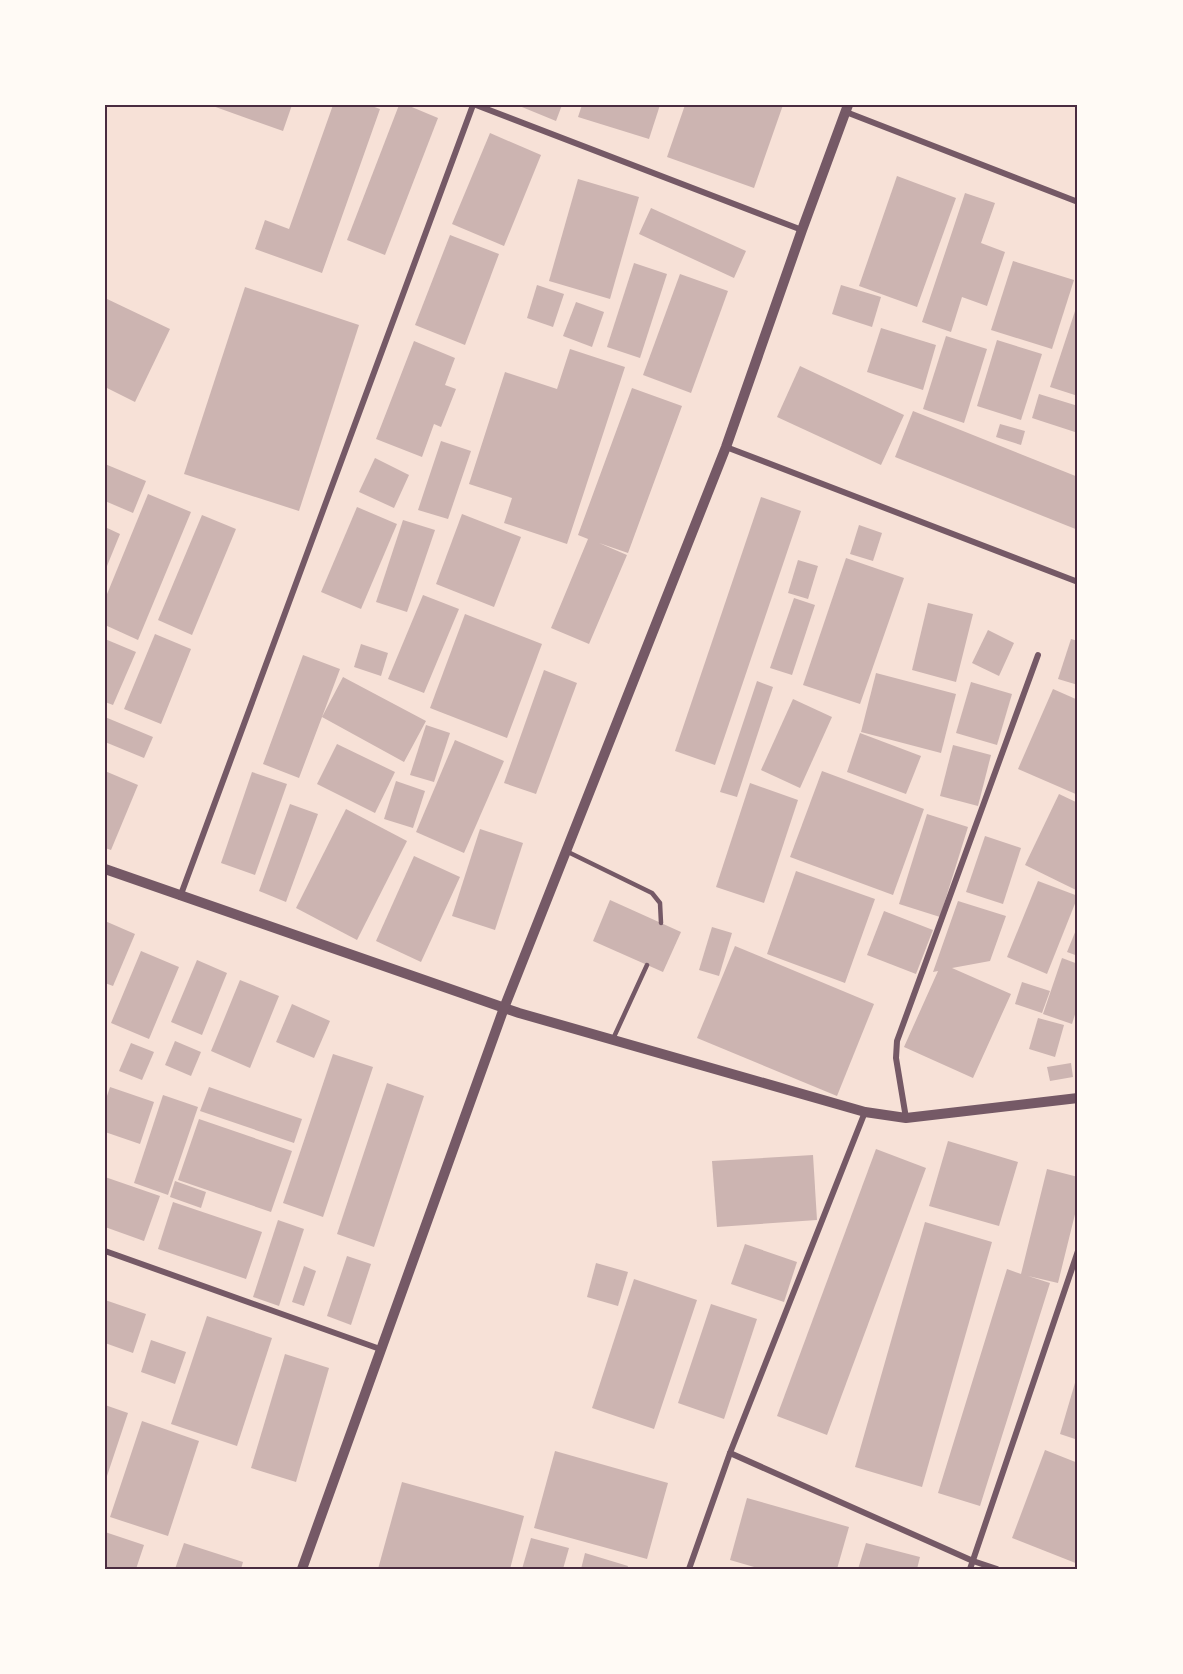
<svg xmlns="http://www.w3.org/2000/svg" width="1183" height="1674" font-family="'Space Grotesk',sans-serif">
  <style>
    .building { fill: #ccb4b1 }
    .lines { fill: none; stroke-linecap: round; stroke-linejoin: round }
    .service { stroke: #755966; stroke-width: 4.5 }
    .minor { stroke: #755966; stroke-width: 6 }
    .tertiary { stroke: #755966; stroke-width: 10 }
    .neatline { fill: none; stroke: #4a2c40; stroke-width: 2 }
  </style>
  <rect width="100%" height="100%" fill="#f7e1d7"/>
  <!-- building -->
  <g class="building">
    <polygon points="210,105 292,105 283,131"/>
    <polygon points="333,105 369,105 380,109 322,273 255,249 265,220 289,229"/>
    <polygon points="399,105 407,105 438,118 385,255 347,240"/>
    <polygon points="517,105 562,105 556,121"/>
    <polygon points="582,105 660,105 649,139 578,117"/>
    <polygon points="685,105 783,105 754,188 667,157"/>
    <polygon points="490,133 541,155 504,246 452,224"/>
    <polygon points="897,176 956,198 917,307 859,286"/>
    <polygon points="578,179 639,197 610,299 549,281"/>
    <polygon points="965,193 995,203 981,243 1005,252 987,306 962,297 951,332 922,322"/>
    <polygon points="651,208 746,251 734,278 639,234"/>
    <polygon points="450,235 499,254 465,345 415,325"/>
    <polygon points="1013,261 1074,280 1052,349 991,330"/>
    <polygon points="634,263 667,274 640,358 607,347"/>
    <polygon points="680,274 728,291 691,393 643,375"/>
    <polygon points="537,285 564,294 553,327 527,318"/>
    <polygon points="841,285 881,297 872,327 832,314"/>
    <polygon points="245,287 359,325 299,511 184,474"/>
    <polygon points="105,298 170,329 135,402 105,387"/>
    <polygon points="576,302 604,312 592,347 563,336"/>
    <polygon points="1078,302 1078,396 1050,387"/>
    <polygon points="881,328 936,345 923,390 867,372"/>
    <polygon points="946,336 987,349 964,423 923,409"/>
    <polygon points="997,340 1042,354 1021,420 977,406"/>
    <polygon points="414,341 455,358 445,385 456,389 441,427 434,424 422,457 376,439"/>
    <polygon points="570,349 625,367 567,544 504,523 512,498 469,484 505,372 557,389"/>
    <polygon points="800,366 904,415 881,465 777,417"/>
    <polygon points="632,388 682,406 628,553 599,543 627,555 589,644 551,628 588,539 578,535"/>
    <polygon points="1039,394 1078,406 1078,433 1032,418"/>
    <polygon points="913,411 1078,477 1078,530 895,457"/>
    <polygon points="1000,424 1025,431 1021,445 996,437"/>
    <polygon points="441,441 471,451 448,519 418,510"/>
    <polygon points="375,458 409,475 394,508 359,492"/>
    <polygon points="105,464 146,481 133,513 105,501"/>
    <polygon points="148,494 191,512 138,640 105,625 105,599"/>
    <polygon points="761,497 801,511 715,765 675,751"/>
    <polygon points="357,507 397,524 361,609 321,592"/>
    <polygon points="462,514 521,537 494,607 436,584"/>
    <polygon points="202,515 236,529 192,635 158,620"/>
    <polygon points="403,520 435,530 407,612 376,602"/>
    <polygon points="859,525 882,533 873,561 850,554"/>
    <polygon points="105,527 120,534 105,571"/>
    <polygon points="846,558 904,578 860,704 803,685"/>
    <polygon points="798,560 818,566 808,599 788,593"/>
    <polygon points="423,595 459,609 424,693 388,679"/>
    <polygon points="794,598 815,605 792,675 770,668"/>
    <polygon points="928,603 973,614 956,682 912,670"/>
    <polygon points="465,614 542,644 507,738 430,708"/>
    <polygon points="988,630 1014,643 999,676 972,663"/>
    <polygon points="155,634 191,649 161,724 124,709"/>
    <polygon points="105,639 136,652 113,705 105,702"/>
    <polygon points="1071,639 1078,641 1078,685 1058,679"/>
    <polygon points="361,644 388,653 381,676 354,667"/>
    <polygon points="303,655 340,669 322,717 343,677 426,721 404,762 322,717 299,778 263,764"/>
    <polygon points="544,670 577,683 536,794 504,783"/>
    <polygon points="876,673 956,694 941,753 861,732"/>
    <polygon points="757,681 773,687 737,797 720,792"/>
    <polygon points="971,682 1012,694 997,745 956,733"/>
    <polygon points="1053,689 1078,700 1078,795 1018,769"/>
    <polygon points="793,699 832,717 800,788 761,770"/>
    <polygon points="105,717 153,737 144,758 105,742"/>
    <polygon points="426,725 450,733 434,782 410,775"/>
    <polygon points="860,733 921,756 906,794 847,772"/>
    <polygon points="455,740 504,761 464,853 416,832"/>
    <polygon points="337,744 395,772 375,813 317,784"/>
    <polygon points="953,745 991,755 978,806 940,796"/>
    <polygon points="105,771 138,785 111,850 105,848"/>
    <polygon points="822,771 924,809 893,895 790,857"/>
    <polygon points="252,772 287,784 255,875 221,863"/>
    <polygon points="396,781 425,791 413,828 384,819"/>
    <polygon points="750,783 798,800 764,903 716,887"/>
    <polygon points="1059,794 1078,803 1078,891 1025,865"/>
    <polygon points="290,804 318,814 286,902 259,891"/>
    <polygon points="346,809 407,841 357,940 296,908"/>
    <polygon points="927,814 968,827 940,917 899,904"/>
    <polygon points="480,829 523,843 495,930 452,916"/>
    <polygon points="985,836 1021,848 1003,904 966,892"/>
    <polygon points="414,856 460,877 421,962 376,941"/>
    <polygon points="796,871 875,899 845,983 767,954"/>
    <polygon points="1038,881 1078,896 1047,974 1007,957"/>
    <polygon points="610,900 681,932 663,972 593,941"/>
    <polygon points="958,901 1006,916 990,961 952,968 1011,994 973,1078 904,1047 938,971 933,972"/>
    <polygon points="884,911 933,930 916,974 867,955"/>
    <polygon points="105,921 135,934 113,986 105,983"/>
    <polygon points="1078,925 1078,956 1067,952"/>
    <polygon points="712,927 732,933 719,976 699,970"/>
    <polygon points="735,946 874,1004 837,1096 697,1038"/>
    <polygon points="141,951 179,967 149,1039 111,1023"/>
    <polygon points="1062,958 1078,964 1078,1005 1072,1024 1043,1014"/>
    <polygon points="197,960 227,973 202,1035 171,1022"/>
    <polygon points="240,980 279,996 250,1068 211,1051"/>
    <polygon points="1022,982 1050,991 1042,1013 1015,1004"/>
    <polygon points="292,1004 330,1021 314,1058 276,1042"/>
    <polygon points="1038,1018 1064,1025 1055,1057 1029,1049"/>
    <polygon points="175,1041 201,1052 191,1076 165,1065"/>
    <polygon points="131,1043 154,1052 142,1080 119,1071"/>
    <polygon points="333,1054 373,1067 323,1217 283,1203"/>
    <polygon points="1071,1063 1073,1077 1050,1081 1047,1067"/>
    <polygon points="387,1083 424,1096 374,1247 337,1234"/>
    <polygon points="110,1087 154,1102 140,1144 105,1132 105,1102"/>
    <polygon points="209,1087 302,1119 294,1143 200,1111"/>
    <polygon points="163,1095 198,1107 168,1195 134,1183"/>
    <polygon points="199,1119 292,1151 271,1212 178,1180"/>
    <polygon points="948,1141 1018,1162 999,1226 929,1206"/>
    <polygon points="876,1149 926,1168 827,1435 777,1416"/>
    <polygon points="813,1155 817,1220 717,1227 712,1161"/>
    <polygon points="1047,1169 1078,1177 1078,1202 1058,1283 1028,1276 1050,1283 980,1506 938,1493 1007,1269 1021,1274"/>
    <polygon points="105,1177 160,1196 144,1241 105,1227"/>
    <polygon points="175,1181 206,1192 201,1208 170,1197"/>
    <polygon points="173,1202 262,1232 246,1279 158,1249"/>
    <polygon points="278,1220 304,1229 279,1306 253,1297"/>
    <polygon points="925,1222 992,1242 922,1487 855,1467"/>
    <polygon points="745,1244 797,1262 784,1302 731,1284"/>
    <polygon points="347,1256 371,1264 351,1325 327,1316"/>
    <polygon points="596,1263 628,1272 618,1306 587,1297"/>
    <polygon points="304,1266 316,1271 304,1306 292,1302"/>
    <polygon points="634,1279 697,1300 654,1429 592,1408"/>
    <polygon points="105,1300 146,1314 133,1353 105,1343"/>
    <polygon points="711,1304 757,1319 724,1419 678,1403"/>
    <polygon points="207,1316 272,1338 237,1446 171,1424"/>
    <polygon points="151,1340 186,1352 175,1384 141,1372"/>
    <polygon points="285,1354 329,1368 296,1482 251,1468"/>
    <polygon points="1077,1376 1078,1376 1078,1440 1060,1434"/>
    <polygon points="105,1405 128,1413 105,1482"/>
    <polygon points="142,1421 199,1441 168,1536 110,1517"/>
    <polygon points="1045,1450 1078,1463 1078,1564 1012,1538"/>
    <polygon points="555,1451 668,1483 647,1559 534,1528"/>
    <polygon points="402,1482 524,1516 510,1569 378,1569"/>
    <polygon points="747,1498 849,1527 837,1569 761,1569 730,1560"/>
    <polygon points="105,1532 144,1545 136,1569 105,1569"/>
    <polygon points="531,1538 569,1548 563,1569 522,1569"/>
    <polygon points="184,1543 243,1562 241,1569 175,1569"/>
    <polygon points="866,1543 920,1557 917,1569 858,1569"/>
    <polygon points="585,1553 628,1566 627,1569 581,1569"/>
  </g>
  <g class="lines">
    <!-- service -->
    <g class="service">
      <polyline points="566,851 652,893 660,903 661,923"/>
      <polyline points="613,1039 647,965"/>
    </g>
    <!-- minor -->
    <g class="minor">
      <polyline points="476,105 802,230"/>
      <polyline points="846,112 1078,202"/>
      <polyline points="726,447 1078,582"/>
      <polyline points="180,897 473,105"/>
      <polyline points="906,1118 896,1058 897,1041 1038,655"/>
      <polyline points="105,1251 380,1349"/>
      <polyline points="730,1453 973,1561 997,1569"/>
      <polyline points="689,1569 730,1453 865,1112"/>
      <polyline points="970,1569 1078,1251"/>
    </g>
    <!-- tertiary -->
    <g class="tertiary">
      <polyline points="105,869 519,1013 865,1112 906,1118 1078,1098"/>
      <polyline points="302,1569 504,1008 726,447 802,230 848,105"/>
    </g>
  </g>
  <!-- border -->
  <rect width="1183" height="1674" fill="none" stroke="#fffaf5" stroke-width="213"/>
  <rect x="106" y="106" width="970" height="1462" class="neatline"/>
</svg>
